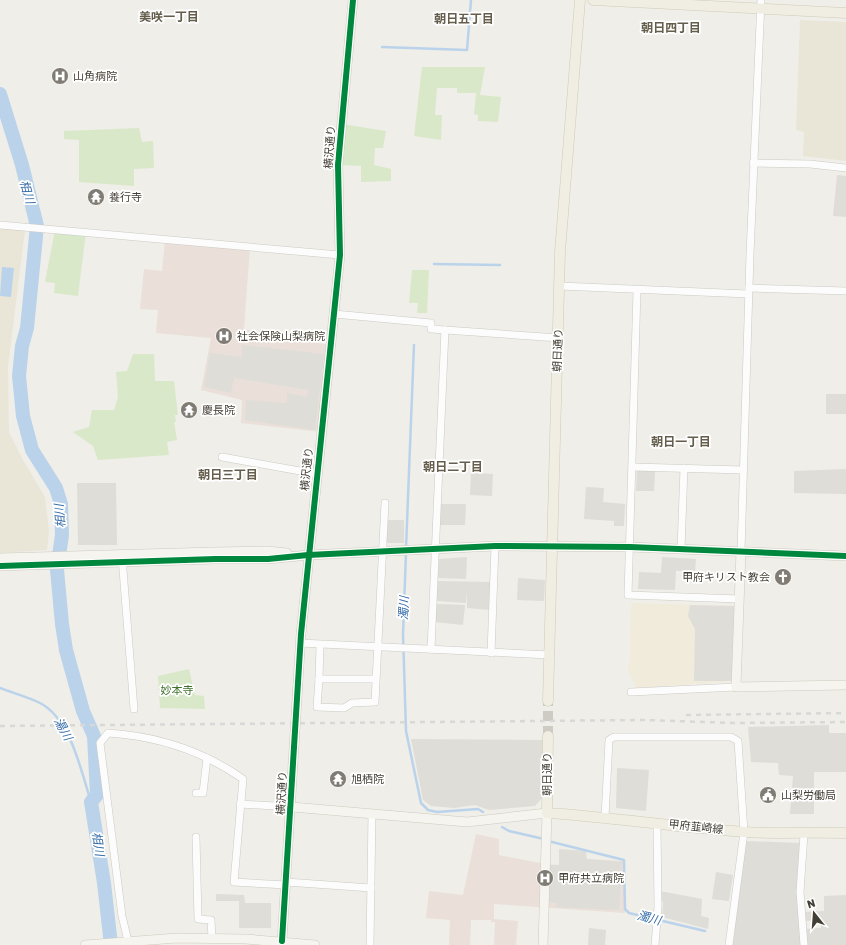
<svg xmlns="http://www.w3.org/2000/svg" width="846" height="945" font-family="Rubik,'Noto Sans JP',sans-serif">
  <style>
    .commercial { fill: #f1ebdb }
    .education { fill: #e9e6d8 }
    .medical { fill: #eadfd9 }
    .green { fill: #d9e8c9 }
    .parking { fill: #deddd8 }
    .water { fill: #bad3eb }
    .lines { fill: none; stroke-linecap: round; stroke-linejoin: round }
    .stream { stroke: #bad3eb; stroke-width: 2.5 }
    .river { stroke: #bad3eb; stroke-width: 14 }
    .primary-tunnel { stroke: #cdcbc4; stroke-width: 10; stroke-dasharray: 10 5; stroke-linecap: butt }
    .street-casing { stroke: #cbcac4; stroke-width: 8 }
    .secondary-casing { stroke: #cecbbf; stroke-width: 10 }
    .primary-casing { stroke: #d0cbb6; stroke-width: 11 }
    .street { stroke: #fdfcfc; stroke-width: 7 }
    .secondary { stroke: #f5f4ee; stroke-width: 9 }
    .primary { stroke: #f0ede3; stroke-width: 10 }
    .rail { stroke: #d8d8d7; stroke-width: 2.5; stroke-dasharray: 5 5; stroke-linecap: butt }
    .cycleway-casing { stroke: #fff; stroke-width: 8 }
    .cycleway { stroke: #00873e; stroke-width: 6 }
    .labels { text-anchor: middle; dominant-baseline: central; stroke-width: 3.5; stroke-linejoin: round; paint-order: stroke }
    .poi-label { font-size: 11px; fill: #443f35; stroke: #fff; text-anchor: start }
    .street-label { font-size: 11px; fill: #443f35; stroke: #fff }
    .park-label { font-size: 11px; fill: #40722c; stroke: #fff }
    .neighbourhood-label { font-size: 12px; font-weight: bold; fill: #665e4d; stroke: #fff }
    .water-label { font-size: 12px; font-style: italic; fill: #356ca9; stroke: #fff }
  </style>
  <rect width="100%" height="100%" fill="#efeee8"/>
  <!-- commercial -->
  <polygon class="commercial" points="631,603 736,606 735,681 636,688 627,667 630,661"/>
  <!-- education -->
  <g class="education">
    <polygon points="800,20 846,22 846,161 803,156 804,132 796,130"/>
    <polygon points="0,227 25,230 8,367 9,432 23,460 45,497 49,531 47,550 0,553"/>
  </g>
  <!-- medical -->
  <g class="medical">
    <polygon points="165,240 250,247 244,329 252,331 255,334 331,345 322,432 241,423 242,400 201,390 211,338 156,333 158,310 140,309 144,269 162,271"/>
    <polygon points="476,834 499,839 499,855 545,864 559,865 560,850 586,851 587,859 623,861 625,913 494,904 494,919 518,921 516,945 494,945 495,922 491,922 491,920 471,920 470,945 449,945 450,920 426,918 429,891 463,895"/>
  </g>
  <!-- green -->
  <g class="green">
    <polygon points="422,67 485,67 480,95 501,97 498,122 478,121 478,115 474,114 476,93 457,93 457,88 437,88 435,115 442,115 441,140 414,136"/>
    <polygon points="342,124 386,131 383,148 375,148 374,165 391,169 391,181 361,182 361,166 338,165"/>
    <polygon points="139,128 142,142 153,141 154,168 134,169 134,186 79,182 79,140 64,139 64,131"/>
    <polygon points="55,230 86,232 78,296 54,293 55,283 45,282"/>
    <polygon points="412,270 429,270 427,313 417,313 418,303 409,303"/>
    <polygon points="133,354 154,354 155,381 174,381 178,415 175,415 176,422 174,422 177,440 167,442 169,455 98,460 93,446 73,432 89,427 92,410 114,410 118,397 116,372 127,371"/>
    <polygon points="189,669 195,695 204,696 205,709 160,708 158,676"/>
  </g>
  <!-- parking -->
  <g class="parking">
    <polygon points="837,175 846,176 846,217 833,216"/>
    <polygon points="242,345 324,354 315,430 245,420 246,400 287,403 287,393 307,397 308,390 234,378 231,393 204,387 210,353 242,357"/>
    <rect x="826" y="394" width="20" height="20"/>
    <polygon points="846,469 846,494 794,493 794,471"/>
    <polygon points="637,470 655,471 654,491 636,491"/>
    <polygon points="471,473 493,474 492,496 470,495"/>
    <polygon points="77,483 116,483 117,545 78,545"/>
    <polygon points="586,487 604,488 603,502 625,504 624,526 614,526 614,521 584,519"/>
    <polygon points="441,504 466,504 465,525 440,525"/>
    <rect x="387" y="520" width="17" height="23"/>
    <polygon points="467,557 466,579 438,578 439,559"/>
    <polygon points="662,557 696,559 695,571 676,571 675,590 638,589 639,572 661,573"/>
    <polygon points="518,578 545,580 544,601 517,600"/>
    <polygon points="437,581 491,582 490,610 467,608 467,592 466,603 437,601"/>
    <polygon points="437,604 465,605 463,625 435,622"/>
    <polygon points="690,605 736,606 735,681 694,681 695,629 688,616"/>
    <polygon points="829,725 829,733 846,733 846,772 814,772 814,814 790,814 793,776 779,775 778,763 751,762 748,727"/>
    <polygon points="411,739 543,740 542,798 535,806 489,810 475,805 454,808 431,806 423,800"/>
    <polygon points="617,768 649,770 646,811 616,808"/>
    <polygon points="745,841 801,843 801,945 732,945"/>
    <polygon points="559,849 586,851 586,859 622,862 619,910 556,907 556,903 548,903 550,865 559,865"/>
    <polygon points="716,872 733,875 729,901 712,899"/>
    <polygon points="660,891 702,899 701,916 709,918 708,929 662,917 663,904"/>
    <polygon points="216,894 244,895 245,903 271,903 271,928 239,928 239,901 216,901"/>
    <polygon points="846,895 846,945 805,945 804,929 821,928 820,920 804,921 803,912 824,911 824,896"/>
    <polygon points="589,928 606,930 605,945 588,945"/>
  </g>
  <!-- water -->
  <polygon class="water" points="2,267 14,268 11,297 0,296"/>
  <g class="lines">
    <!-- stream -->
    <g class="stream">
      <polyline points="382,47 467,50 471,0"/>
      <polyline points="434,264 500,265"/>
      <polyline points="406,548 414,345"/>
      <polyline points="406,553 403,634 406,731 421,803 428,810 437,812 478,809 483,812"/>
      <path d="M0,688C13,693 28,697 40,703C71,719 81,771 91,802"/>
      <polyline points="502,827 509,831 544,839"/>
      <polyline points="548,841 624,860 625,909 629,913 705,931"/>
    </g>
    <!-- river -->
    <polyline class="river" points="0,94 22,165 37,226 27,328 22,346 19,376 23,416 32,450 56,488 61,504 62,535 57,570 62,624 66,650 83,711 94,736 97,795 91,802 104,883 111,945"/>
    <!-- primary-tunnel -->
    <polyline class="primary-tunnel" points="548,736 548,701"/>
    <!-- street casing -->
    <g class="street-casing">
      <g id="street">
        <polyline points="753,163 810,164 846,168"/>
        <polyline points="0,225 340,255"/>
        <polyline points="560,286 748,294"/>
        <polyline points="749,288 846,291"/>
        <polyline points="637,291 628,595 739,599"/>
        <polyline points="334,314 431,323 431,329 559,338"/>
        <polyline points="222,457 317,474"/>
        <polyline points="633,467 743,470"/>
        <polyline points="681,549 684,468"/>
        <polyline points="741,551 750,254 761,0"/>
        <polyline points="122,557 134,709"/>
        <polyline points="300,643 550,655"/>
        <polyline points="320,645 319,679 375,679"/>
        <polyline points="431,649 445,330"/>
        <polyline points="491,653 495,546"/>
        <polyline points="319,679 317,707 344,708 352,703 375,702 385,503"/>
        <polyline points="631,692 736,687"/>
        <polyline points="196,793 203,793 207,758"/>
        <polyline points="240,804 292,807"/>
        <polyline points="605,817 609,740 614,737 731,737 738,741 744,832 729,945"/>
        <polyline points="196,837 198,919 211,920 212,938"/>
        <polyline points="286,882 371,888"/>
        <path d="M129,945L122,916L100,743L108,733C156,736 203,751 243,779L234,882L286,885"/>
        <polyline points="370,945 372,814"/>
        <polyline points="655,945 658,907 657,824"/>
        <polyline points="804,945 800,892 804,834"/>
      </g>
    </g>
    <!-- secondary casing -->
    <g class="secondary-casing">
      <g id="secondary">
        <polyline points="741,551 736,687 846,685"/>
        <polyline points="0,558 213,552 267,551 287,553"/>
        <polyline points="0,566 215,559 268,559 308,555 495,546 630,547 846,556"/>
        <polyline points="292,807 467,822 547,813 543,945"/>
        <polyline points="282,941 301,634 340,255 338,165 353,0"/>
        <polyline points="85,945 177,938 246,939 315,945"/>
      </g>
    </g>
    <!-- primary casing -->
    <g class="primary-casing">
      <g id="primary">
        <polyline points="593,0 846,13"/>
        <polyline points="548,701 560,252 580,0"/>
        <path d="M548,736L547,813C614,817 679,828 745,832C779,834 812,832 846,833"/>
      </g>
    </g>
    <!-- street -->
    <use href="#street" class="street"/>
    <!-- secondary -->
    <use href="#secondary" class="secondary"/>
    <!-- primary -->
    <use href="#primary" class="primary"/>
    <!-- rail -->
    <g class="rail">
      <polyline points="686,715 846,713"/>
      <polyline points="0,726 646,720 734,723 846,722"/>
    </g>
    <!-- cycleway casing -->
    <g class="cycleway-casing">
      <g id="cycleway">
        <polyline points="0,566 215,559 268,559 308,555 495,546 630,547 846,556"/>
        <polyline points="282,941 301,634 340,255 338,165 353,0"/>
      </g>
    </g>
    <!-- cycleway -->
    <use href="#cycleway" class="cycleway"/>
  </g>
  <!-- icons -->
  <defs>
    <g id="hospital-disc" transform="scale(0.9)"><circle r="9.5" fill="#807c74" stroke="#fff"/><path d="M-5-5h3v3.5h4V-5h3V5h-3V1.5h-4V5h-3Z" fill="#fff"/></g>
    <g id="temple-disc" transform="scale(0.9)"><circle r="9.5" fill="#807c74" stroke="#fff"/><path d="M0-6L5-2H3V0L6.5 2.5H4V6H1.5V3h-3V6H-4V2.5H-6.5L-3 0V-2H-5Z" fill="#fff"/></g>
    <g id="church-disc" transform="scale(0.9)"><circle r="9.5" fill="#807c74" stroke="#fff"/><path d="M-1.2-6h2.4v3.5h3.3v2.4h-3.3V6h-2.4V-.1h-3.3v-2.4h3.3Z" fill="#fff"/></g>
    <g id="civic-disc" transform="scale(0.9)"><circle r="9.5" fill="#807c74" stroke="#fff"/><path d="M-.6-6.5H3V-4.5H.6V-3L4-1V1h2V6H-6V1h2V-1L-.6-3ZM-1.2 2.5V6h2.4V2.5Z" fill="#fff"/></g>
  </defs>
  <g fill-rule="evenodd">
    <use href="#hospital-disc" x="60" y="76"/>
    <use href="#temple-disc" x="96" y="197"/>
    <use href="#hospital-disc" x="224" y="336"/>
    <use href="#temple-disc" x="189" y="410"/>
    <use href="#church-disc" x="783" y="577"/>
    <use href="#temple-disc" x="338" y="779"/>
    <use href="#civic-disc" x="768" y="795"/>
    <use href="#hospital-disc" x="545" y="878"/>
  </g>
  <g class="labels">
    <!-- poi labels -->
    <g class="poi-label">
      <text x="73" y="76">山角病院</text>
      <text x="109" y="197">養行寺</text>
      <text x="237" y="336">社会保険山梨病院</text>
      <text x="202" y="410">慶長院</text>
      <text x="770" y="577" text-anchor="end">甲府キリスト教会</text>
      <text x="351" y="779">旭栖院</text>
      <text x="781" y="795">山梨労働局</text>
      <text x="558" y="878">甲府共立病院</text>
    </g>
    <!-- street labels -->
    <g class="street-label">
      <text transform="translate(330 147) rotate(-86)">横沢通り</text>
      <text transform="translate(558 350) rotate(-88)">朝日通り</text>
      <text transform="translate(307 469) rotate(-84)">横沢通り</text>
      <text transform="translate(547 774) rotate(-90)">朝日通り</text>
      <text transform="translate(282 793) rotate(-87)">横沢通り</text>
      <text transform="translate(696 827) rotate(6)">甲府韮崎線</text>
    </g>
    <!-- park labels -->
    <g class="park-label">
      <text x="177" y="690">妙本寺</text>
    </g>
    <!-- neighbourhood labels -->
    <g class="neighbourhood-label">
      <text x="169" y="17">美咲一丁目</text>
      <text x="464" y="19">朝日五丁目</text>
      <text x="671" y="28">朝日四丁目</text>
      <text x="681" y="442">朝日一丁目</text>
      <text x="453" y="467">朝日二丁目</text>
      <text x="228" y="475">朝日三丁目</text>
    </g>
    <!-- water labels -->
    <g class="water-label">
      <text transform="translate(27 192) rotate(74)">相川</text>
      <text transform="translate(60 516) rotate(-95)">相川</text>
      <text transform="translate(404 608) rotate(-88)">濁川</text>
      <text transform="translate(63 729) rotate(61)">湯川</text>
      <text transform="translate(98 844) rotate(81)">相川</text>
      <text transform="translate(649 918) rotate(14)">濁川</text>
    </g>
  </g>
  <!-- north arrow -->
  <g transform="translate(814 913) rotate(343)" stroke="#ffffff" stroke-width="3" paint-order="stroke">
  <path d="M0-3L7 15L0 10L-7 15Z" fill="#443f35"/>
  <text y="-6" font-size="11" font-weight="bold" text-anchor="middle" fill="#443f35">N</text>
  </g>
</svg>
